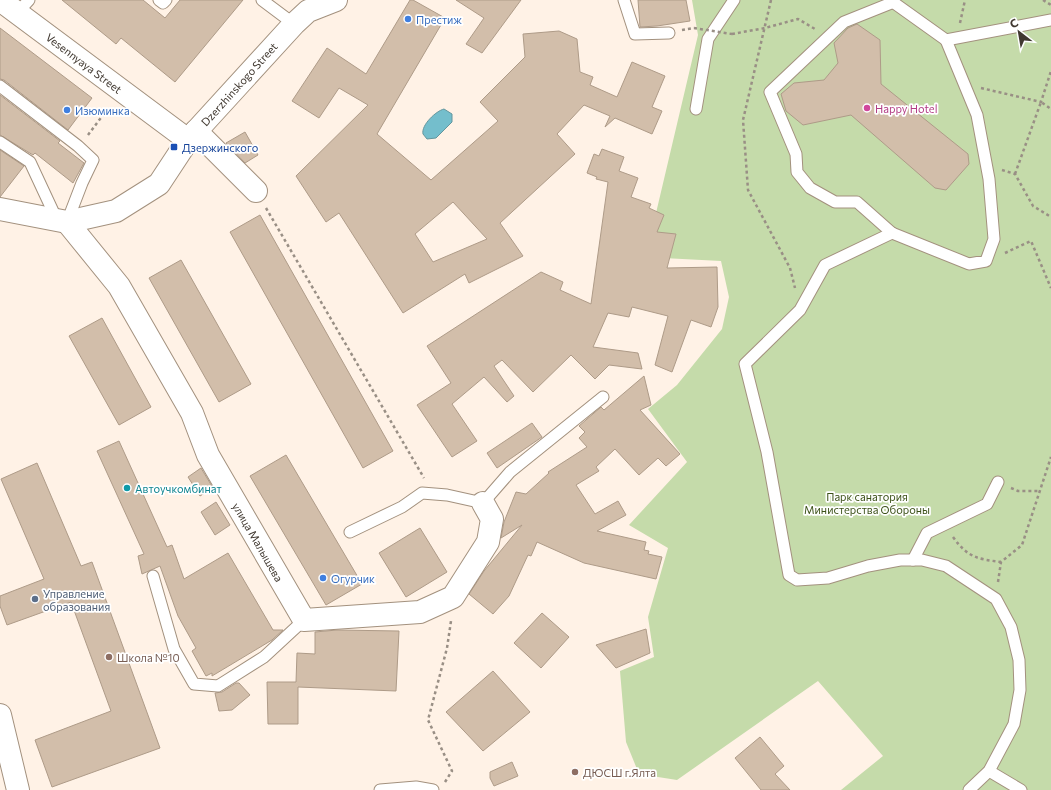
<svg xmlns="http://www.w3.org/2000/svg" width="1051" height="790" font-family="Commissioner,sans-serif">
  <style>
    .green { fill: #c5dbaa }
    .water { fill: #74becc; stroke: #64969d }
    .building { fill: #d2beaa; stroke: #ae9b88; fill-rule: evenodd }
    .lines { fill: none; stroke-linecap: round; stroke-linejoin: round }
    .service-casing { stroke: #a3917e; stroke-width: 13 }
    .minor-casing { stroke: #a3917e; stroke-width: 24 }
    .tertiary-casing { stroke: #a3917e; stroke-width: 24 }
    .path { stroke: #998f85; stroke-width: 2.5; stroke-dasharray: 3 3; stroke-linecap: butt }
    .service { stroke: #fff; stroke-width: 11 }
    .minor { stroke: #fff; stroke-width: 22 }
    .tertiary { stroke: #fff; stroke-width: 22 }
    .path-bridge { stroke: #998f85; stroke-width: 2.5; stroke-dasharray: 3 3; stroke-linecap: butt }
    .shop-dot { fill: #3f7fe0; stroke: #fff; stroke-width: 1.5 }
    .hotel-dot { fill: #d1479c; stroke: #fff; stroke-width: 1.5 }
    .transit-dot { fill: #1a4fb4; stroke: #fff; stroke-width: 1.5 }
    .culture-dot { fill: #0f9aa8; stroke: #fff; stroke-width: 1.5 }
    .service-dot { fill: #5c6f8a; stroke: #fff; stroke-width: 1.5 }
    .education-dot { fill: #8d6e63; stroke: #fff; stroke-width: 1.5 }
    .labels { text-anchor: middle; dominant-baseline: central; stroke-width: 3.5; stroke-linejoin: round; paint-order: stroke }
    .shop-label { font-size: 11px; fill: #366cbe; stroke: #fff; text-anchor: start }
    .street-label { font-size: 11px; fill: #403830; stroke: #fff }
    .hotel-label { font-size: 11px; fill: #b23c85; stroke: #fff; text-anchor: start }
    .transit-label { font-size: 11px; fill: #164399; stroke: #fff; text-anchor: start }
    .culture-label { font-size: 11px; fill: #0d838f; stroke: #fff; text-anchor: start }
    .park-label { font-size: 11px; fill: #3b5017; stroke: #fff }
    .service-label { font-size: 11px; fill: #4e5e75; stroke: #fff; text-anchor: start }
    .education-label { font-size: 11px; fill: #785e54; stroke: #fff; text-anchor: start }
  </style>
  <rect width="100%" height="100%" fill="#fff2e6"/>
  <!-- green -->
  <polygon class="green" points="692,0 1051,0 1051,790 841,790 883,756 818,681 677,780 639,774 626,742 620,671 654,657 648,617 668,548 629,525 687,462 648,409 677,385 722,329 729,297 721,261 663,258 652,230 698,35"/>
  <!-- water -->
  <path class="water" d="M444,109L452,114V122L436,138L427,139L423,134C421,125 436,111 444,109Z"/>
  <!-- building -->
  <g class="building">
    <polygon points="62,0 143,0 165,18 180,0 243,0 175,82 121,38 116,44"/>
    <path d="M410,0H413L445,18L377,134L431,180L498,121L480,102L525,57L523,34L559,31L577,39L580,72L593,77L590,85L617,97L632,62L665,76L652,107L662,111L652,134L615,118L605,127L610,116L584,105L557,134L575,154L500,223L523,256L469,283L465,274L403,313L339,213L326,222L296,176L368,105L339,88L319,118L292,101L327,48L366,74ZM453,202L487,239L433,262L415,234Z"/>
    <polygon points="456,0 521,0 482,53 466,44 484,18"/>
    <polygon points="638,0 686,0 690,21 657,26 640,27"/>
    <polygon points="857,24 880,40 881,84 968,154 969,164 946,190 935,188 851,115 803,125 786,111 781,94 794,83 824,80 838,63 834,43 848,28"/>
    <polygon points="0,28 92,98 68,130 4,80 0,79"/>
    <polygon points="0,95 60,141 58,143 84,163 73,183 35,153 33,155 0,135"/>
    <polygon points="245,132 258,155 245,163 226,143"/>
    <polygon points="602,149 624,157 619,171 638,178 631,197 651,204 649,208 664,215 657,232 676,234 667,268 717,267 718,307 711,327 691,320 672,372 655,365 668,316 632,307 629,317 608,313 593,347 638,353 642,369 609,365 595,379 571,355 533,392 502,360 494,366 514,396 507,402 484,377 452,404 477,441 452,457 417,405 451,383 427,346 541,272 563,282 560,290 591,304 608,182 596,179 597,177 587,173 594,154 599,156"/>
    <polygon points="0,150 24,166 0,197"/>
    <polygon points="260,215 393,451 363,468 230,232"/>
    <polygon points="181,260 251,384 219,402 149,278"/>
    <polygon points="102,318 151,407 119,425 69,336"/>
    <polygon points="644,376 651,405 640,410 680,454 666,466 658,458 639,475 615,449 596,467 599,471 576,485 595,514 618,501 626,515 597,531 646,542 644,550 649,551 648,554 662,557 656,579 584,563 537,542 531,556 528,555 509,596 493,614 469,594 484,571 522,525 501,538 504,522 516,492 526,494 549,473 548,472 587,447 579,438 585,432 579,426 601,407 604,410"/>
    <polygon points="532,423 542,437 497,468 487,453"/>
    <polygon points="119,441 167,547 172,545 184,579 228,553 273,630 283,630 272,640 212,676 212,673 206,676 192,651 196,648 178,616 160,566 142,574 138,556 144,554 97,451"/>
    <polygon points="286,455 362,584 326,605 250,476"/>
    <polygon points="37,463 81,566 92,562 160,748 52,787 35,740 111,711 71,602 7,625 0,606 0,596 44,579 1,479"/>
    <polygon points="201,468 213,488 200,496 188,477"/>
    <polygon points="216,502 230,525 215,535 201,512"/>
    <polygon points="420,528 447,572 406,597 379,553"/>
    <polygon points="542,613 569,637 541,668 514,643"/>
    <polygon points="646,629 650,653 616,668 596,645"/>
    <polygon points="337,630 399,631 396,691 298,687 298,724 268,724 267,682 296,682 297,653 315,654 315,632"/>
    <polygon points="493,671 530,712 483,751 446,712"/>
    <polygon points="236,683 239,683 250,695 232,710 219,711 215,693 222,692"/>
    <polygon points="760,737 784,766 775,774 790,790 761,790 735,758"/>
    <polygon points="512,762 518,776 494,786 490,778 490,772"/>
  </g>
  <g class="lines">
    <!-- service casing -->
    <g class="service-casing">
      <g id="service">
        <polyline points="159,0 163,3 166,0"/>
        <polyline points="262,0 294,24"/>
        <polyline points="624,0 635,34 669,33"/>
        <polyline points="890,0 946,40 1051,20"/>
        <polyline points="894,2 844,22 770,92 796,154 797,172 810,188 835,202 857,202 892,233 969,264 986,261 994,239 989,179 977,115 946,40"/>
        <polyline points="17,13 29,0"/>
        <polyline points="0,86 78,146 93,160 82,183 67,222"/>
        <polyline points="696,109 708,39 734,0"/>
        <polyline points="0,142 30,162 57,220"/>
        <polyline points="892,233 825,265 800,310 745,364 767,452 789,575 797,580 828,578 868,566 900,560 922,560 946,566 996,599 1011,627 1019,660 1020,690 1014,724 989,771 969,790"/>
        <polyline points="350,532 402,507 422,493 447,495 483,503 510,472 603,397"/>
        <polyline points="913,560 927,533 987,504 998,482"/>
        <polyline points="153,576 174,649 194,684 218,686 264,657 304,620"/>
        <polyline points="989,771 1021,790"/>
        <polyline points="380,790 416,787 433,790"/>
      </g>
    </g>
    <!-- minor casing -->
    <g class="minor-casing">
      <g id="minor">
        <polyline points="0,0 188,140"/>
        <polyline points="196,131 256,191"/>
        <polyline points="67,222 119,286 192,413 208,455 304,620 420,612 453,597 488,542 492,519 483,503"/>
      </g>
    </g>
    <!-- tertiary casing -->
    <g class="tertiary-casing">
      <g id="tertiary">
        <polyline points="0,209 67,222 116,211 159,184 188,140 294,24 308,11 336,0"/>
        <polyline points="0,715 18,790"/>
      </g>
    </g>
    <!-- path -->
    <g class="path">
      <polyline points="771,0 743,120 748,190 790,268 795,288"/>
      <polyline points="1043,0 1051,5"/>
      <polyline points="960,23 965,0"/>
      <polyline points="682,30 694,28"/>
      <polyline points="732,34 765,28 798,19 815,29"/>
      <polyline points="981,88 1041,102 1051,71"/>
      <polyline points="88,135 109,107"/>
      <polyline points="1002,170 1015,174 1033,206 1051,217"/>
      <polyline points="1015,174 1041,102 1051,109"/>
      <polyline points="266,208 424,478"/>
      <polyline points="1005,253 1031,241 1051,288"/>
      <polyline points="1011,488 1018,491 1040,491"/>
      <path d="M953,537C968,558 978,559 1001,562"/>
      <polyline points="998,582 1001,562 1022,545 1051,457"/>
      <polyline points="445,782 452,771 428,720 447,648 451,621"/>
    </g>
    <!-- service -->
    <use href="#service" class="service"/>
    <!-- minor -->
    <use href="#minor" class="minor"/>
    <!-- tertiary -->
    <use href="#tertiary" class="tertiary"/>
    <!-- path-bridge -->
    <polyline class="path-bridge" points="694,28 732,34"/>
  </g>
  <!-- markers -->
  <g class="shop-dot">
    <circle cx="408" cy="19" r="4"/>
    <circle cx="67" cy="110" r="4"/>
    <circle cx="323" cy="578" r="4"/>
  </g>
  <circle class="hotel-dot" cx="867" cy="108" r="4"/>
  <rect class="transit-dot" x="170" y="143" width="8" height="8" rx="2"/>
  <circle class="culture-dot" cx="127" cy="488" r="4"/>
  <circle class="service-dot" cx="35" cy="599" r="4"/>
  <g class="education-dot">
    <circle cx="109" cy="657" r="4"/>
    <circle cx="575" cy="772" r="4"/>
  </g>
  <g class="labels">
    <!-- shop labels -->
    <g class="shop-label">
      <text x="416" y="19">Престиж</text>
      <text x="75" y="110">Изюминка</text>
      <text x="331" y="578">Огурчик</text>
    </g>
    <!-- street labels -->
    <g class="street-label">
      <text transform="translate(84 63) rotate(37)">Vesennyaya Street</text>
      <text transform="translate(239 84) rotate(-48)">Dzerzhinskogo Street</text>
      <text transform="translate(258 542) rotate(60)">улица Малышева</text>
    </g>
    <!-- hotel labels -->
    <g class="hotel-label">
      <text x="875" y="108">Happy Hotel</text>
    </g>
    <!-- transit labels -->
    <g class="transit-label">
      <text x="182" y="147">Дзержинского</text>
    </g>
    <!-- culture labels -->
    <g class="culture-label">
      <text x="135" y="488">Автоучкомбинат</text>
    </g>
    <!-- park labels -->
    <g class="park-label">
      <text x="867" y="496">Парк санатория<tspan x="867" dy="13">Министерства Обороны</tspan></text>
    </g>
    <!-- service labels -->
    <g class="service-label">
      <text x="43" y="593">Управление<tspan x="43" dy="13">образования</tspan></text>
    </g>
    <!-- education labels -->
    <g class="education-label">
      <text x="117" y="657">Школа №10</text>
      <text x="583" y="772">ДЮСШ г.Ялта</text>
    </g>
  </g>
  <!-- north arrow -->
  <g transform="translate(1019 32) rotate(329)" stroke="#ffffff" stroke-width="3" paint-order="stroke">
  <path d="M0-3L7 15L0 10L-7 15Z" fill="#403830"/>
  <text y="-6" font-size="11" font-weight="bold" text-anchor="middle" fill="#403830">С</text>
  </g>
</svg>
